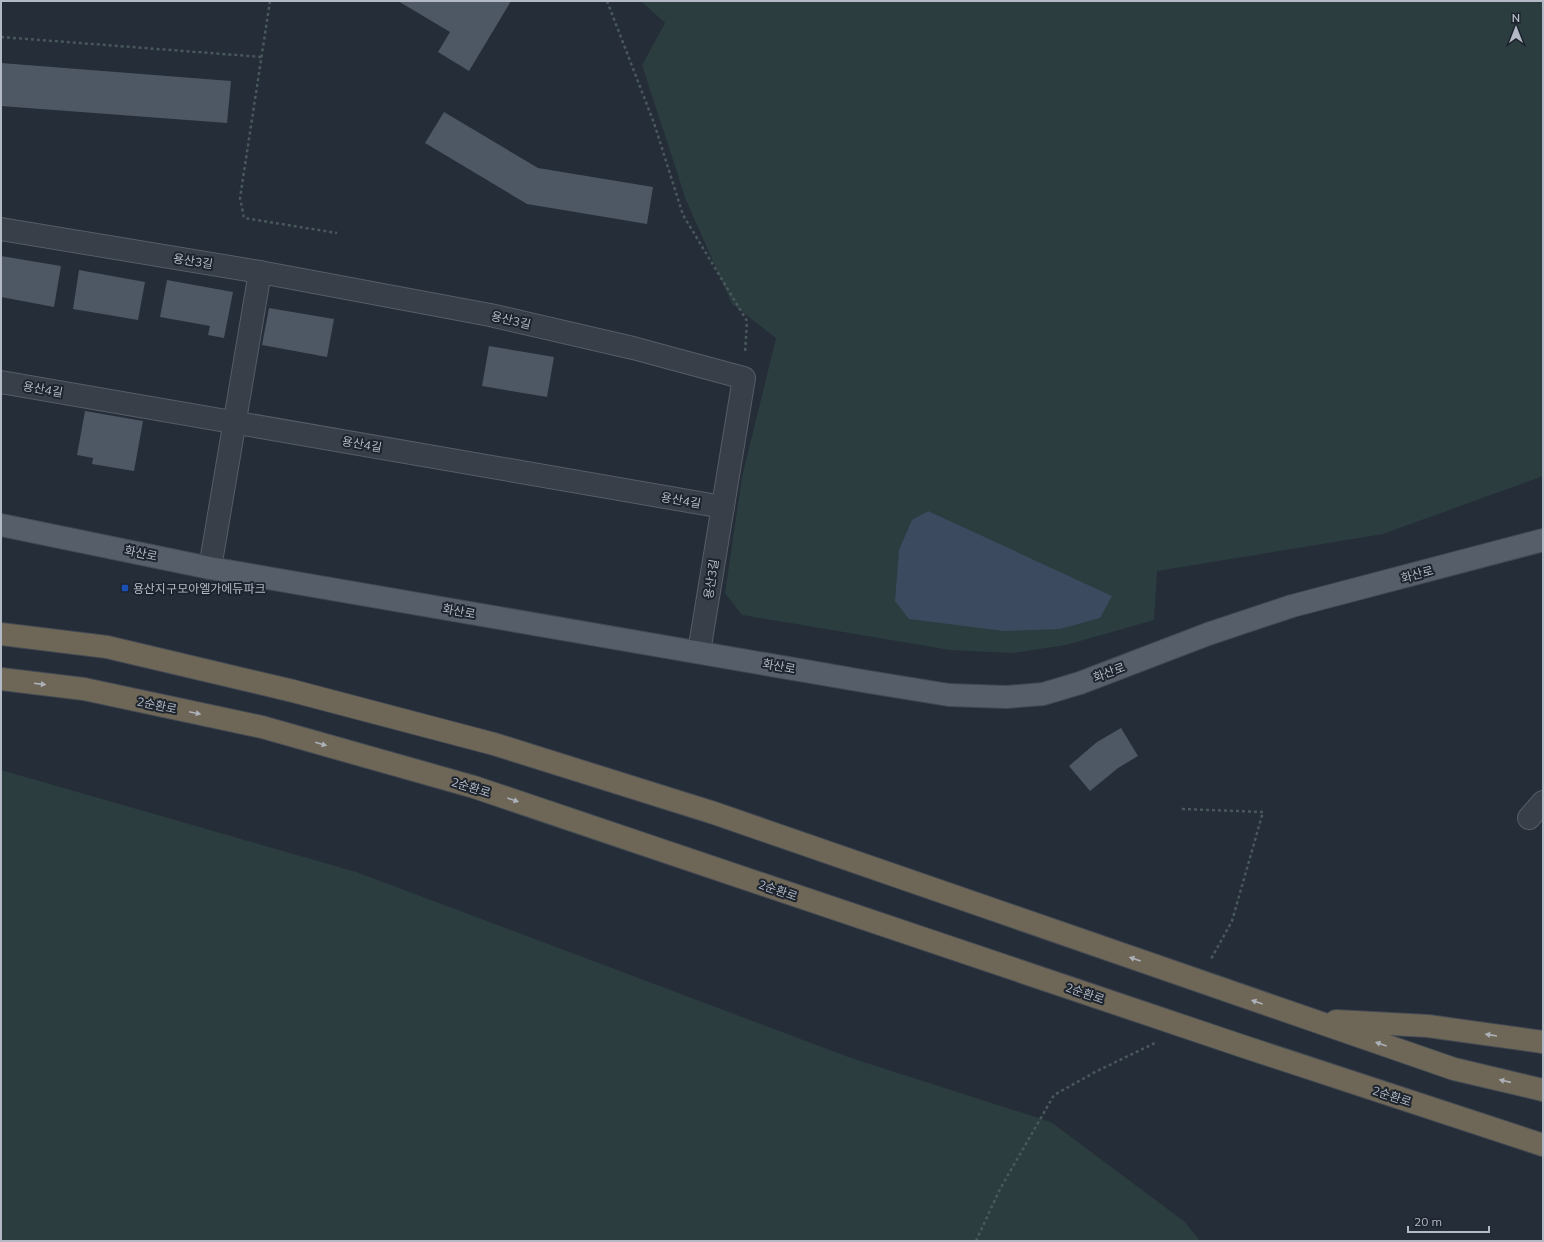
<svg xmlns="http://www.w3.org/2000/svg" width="1544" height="1242" font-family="Mulish,'Noto Sans KR',sans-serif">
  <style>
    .green { fill: #2b3d3e }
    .water { fill: #3c4a60 }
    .building { fill: #4e5764 }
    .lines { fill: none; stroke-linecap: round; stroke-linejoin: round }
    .minor-casing { stroke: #565d67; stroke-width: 24 }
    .major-casing { stroke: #414852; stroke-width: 24 }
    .highway-casing { stroke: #434a54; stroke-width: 24 }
    .path { stroke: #48585b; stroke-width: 2.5; stroke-dasharray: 3 3; stroke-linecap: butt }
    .minor { stroke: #383f49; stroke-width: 22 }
    .major { stroke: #565e69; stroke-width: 22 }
    .highway { stroke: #6e6656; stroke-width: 22 }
    .oneway { fill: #adb2ba }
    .transit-dot { fill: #1a4fb4; stroke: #1d242e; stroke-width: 1.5 }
    .labels { text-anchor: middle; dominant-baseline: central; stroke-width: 4; stroke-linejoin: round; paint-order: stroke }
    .street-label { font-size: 12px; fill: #b4bac5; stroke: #1d242e }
    .poi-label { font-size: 12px; fill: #b4bac5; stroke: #1d242e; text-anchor: start }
  </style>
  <rect width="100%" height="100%" fill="#252d38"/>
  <!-- green -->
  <g class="green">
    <polygon points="641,1 1543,1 1543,476 1383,534 1157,571 1154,620 1066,645 1012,653 950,650 742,615 725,593 742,477 776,338 732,304 686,200 642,65 665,23"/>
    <polygon points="1,770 356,872 851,1058 1051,1122 1185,1222 1200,1241 1,1241"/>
  </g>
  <!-- water -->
  <polygon class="water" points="928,511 1112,596 1100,618 1060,629 1004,631 909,619 895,601 899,550 912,520"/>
  <!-- building -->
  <g class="building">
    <polygon points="398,1 469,2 511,1 469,71 438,52 450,32"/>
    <polygon points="1,63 231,81 227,123 1,106"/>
    <polygon points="444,112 538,168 653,187 647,224 527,204 425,143"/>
    <polygon points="1,256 61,266 54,307 1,297"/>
    <polygon points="79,270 145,282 138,320 73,309"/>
    <polygon points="167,280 233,292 224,338 208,335 210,326 160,317"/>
    <polygon points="269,308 334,319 327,357 262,345"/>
    <polygon points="489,346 554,357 547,397 482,386"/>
    <polygon points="85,411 143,421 134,471 92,464 93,458 77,455"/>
    <polygon points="1121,728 1138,756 1118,768 1090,791 1069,766 1097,742"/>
  </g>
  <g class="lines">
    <!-- minor casing -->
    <g class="minor-casing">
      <g id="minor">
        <polyline points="1,229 260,272 490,315 633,348 744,378 699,652"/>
        <polyline points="1,382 723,507"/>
        <polyline points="210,568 260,272"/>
        <polyline points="1529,818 1543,802"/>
      </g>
    </g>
    <!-- major casing -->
    <g class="major-casing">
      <polyline id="major" points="1,525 210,568 869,682 949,695 1007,697 1043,694 1080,683 1208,634 1292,606 1543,540"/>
    </g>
    <!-- highway casing -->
    <g class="highway-casing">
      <g id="highway">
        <polyline points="1,634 107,647 293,691 494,744 714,813 1454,1069 1543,1090"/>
        <polyline points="1,679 84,689 262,727 474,787 1245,1047 1543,1145"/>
        <polyline points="1336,1021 1428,1026 1543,1042"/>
      </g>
    </g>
    <!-- path -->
    <g class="path">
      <polyline points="270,1 240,198 244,218 337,233"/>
      <polyline points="607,1 654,123 683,215 747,321 745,353"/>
      <polyline points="1,37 262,57"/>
      <polyline points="1182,809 1263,812 1232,921 1211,959"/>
      <polyline points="976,1241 1000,1189 1054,1095 1097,1071 1155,1043"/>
    </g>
    <!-- minor -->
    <use href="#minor" class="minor"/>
    <!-- major -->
    <use href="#major" class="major"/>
    <!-- highway -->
    <use href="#highway" class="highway"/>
  </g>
  <!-- one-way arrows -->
  <defs><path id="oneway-solid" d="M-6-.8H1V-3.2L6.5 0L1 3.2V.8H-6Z"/></defs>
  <g class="oneway">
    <use href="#oneway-solid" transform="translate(40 684) rotate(7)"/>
    <use href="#oneway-solid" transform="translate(195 713) rotate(12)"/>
    <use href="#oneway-solid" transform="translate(321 744) rotate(16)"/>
    <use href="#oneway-solid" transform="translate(513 800) rotate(19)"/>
    <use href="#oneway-solid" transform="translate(1135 959) rotate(-161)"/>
    <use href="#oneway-solid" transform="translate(1257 1002) rotate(-161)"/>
    <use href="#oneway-solid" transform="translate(1491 1035) rotate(-171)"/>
    <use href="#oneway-solid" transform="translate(1381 1044) rotate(-161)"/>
    <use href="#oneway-solid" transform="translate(1505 1081) rotate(-167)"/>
  </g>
  <!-- markers -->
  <rect class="transit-dot" x="121" y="584" width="8" height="8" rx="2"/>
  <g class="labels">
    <!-- street labels -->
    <g class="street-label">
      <text transform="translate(193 261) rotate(9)">용산3길</text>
      <text transform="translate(511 320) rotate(13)">용산3길</text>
      <text transform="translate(43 389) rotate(10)">용산4길</text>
      <text transform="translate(362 444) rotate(10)">용산4길</text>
      <text transform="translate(681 500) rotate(10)">용산4길</text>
      <text transform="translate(141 553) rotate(12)">화산로</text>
      <text transform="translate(1417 574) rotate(-15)">화산로</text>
      <text transform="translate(711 579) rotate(-81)">용산3길</text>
      <text transform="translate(459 611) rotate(10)">화산로</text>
      <text transform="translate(779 666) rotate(10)">화산로</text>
      <text transform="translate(1109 672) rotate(-20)">화산로</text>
      <text transform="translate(157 705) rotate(12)">2순환로</text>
      <text transform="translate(471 787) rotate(17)">2순환로</text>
      <text transform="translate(778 890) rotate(19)">2순환로</text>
      <text transform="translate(1085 993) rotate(19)">2순환로</text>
      <text transform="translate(1392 1096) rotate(18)">2순환로</text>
    </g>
    <!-- poi labels -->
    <g class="poi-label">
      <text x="133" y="588">용산지구모아엘가에듀파크</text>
    </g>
  </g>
  <!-- border -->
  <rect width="1544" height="1242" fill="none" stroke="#b4bac5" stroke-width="4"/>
  <!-- north arrow -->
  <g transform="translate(1516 28)" stroke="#1d242e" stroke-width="3" paint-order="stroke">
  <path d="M0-3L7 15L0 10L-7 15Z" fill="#b4bac5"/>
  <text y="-6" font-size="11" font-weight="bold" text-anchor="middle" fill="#b4bac5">N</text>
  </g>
  <!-- scale -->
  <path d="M1408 1226v6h81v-6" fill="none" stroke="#b4bac5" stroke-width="2"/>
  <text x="1414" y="1226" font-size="12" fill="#b4bac5" stroke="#1d242e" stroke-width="3" paint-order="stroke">20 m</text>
</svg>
